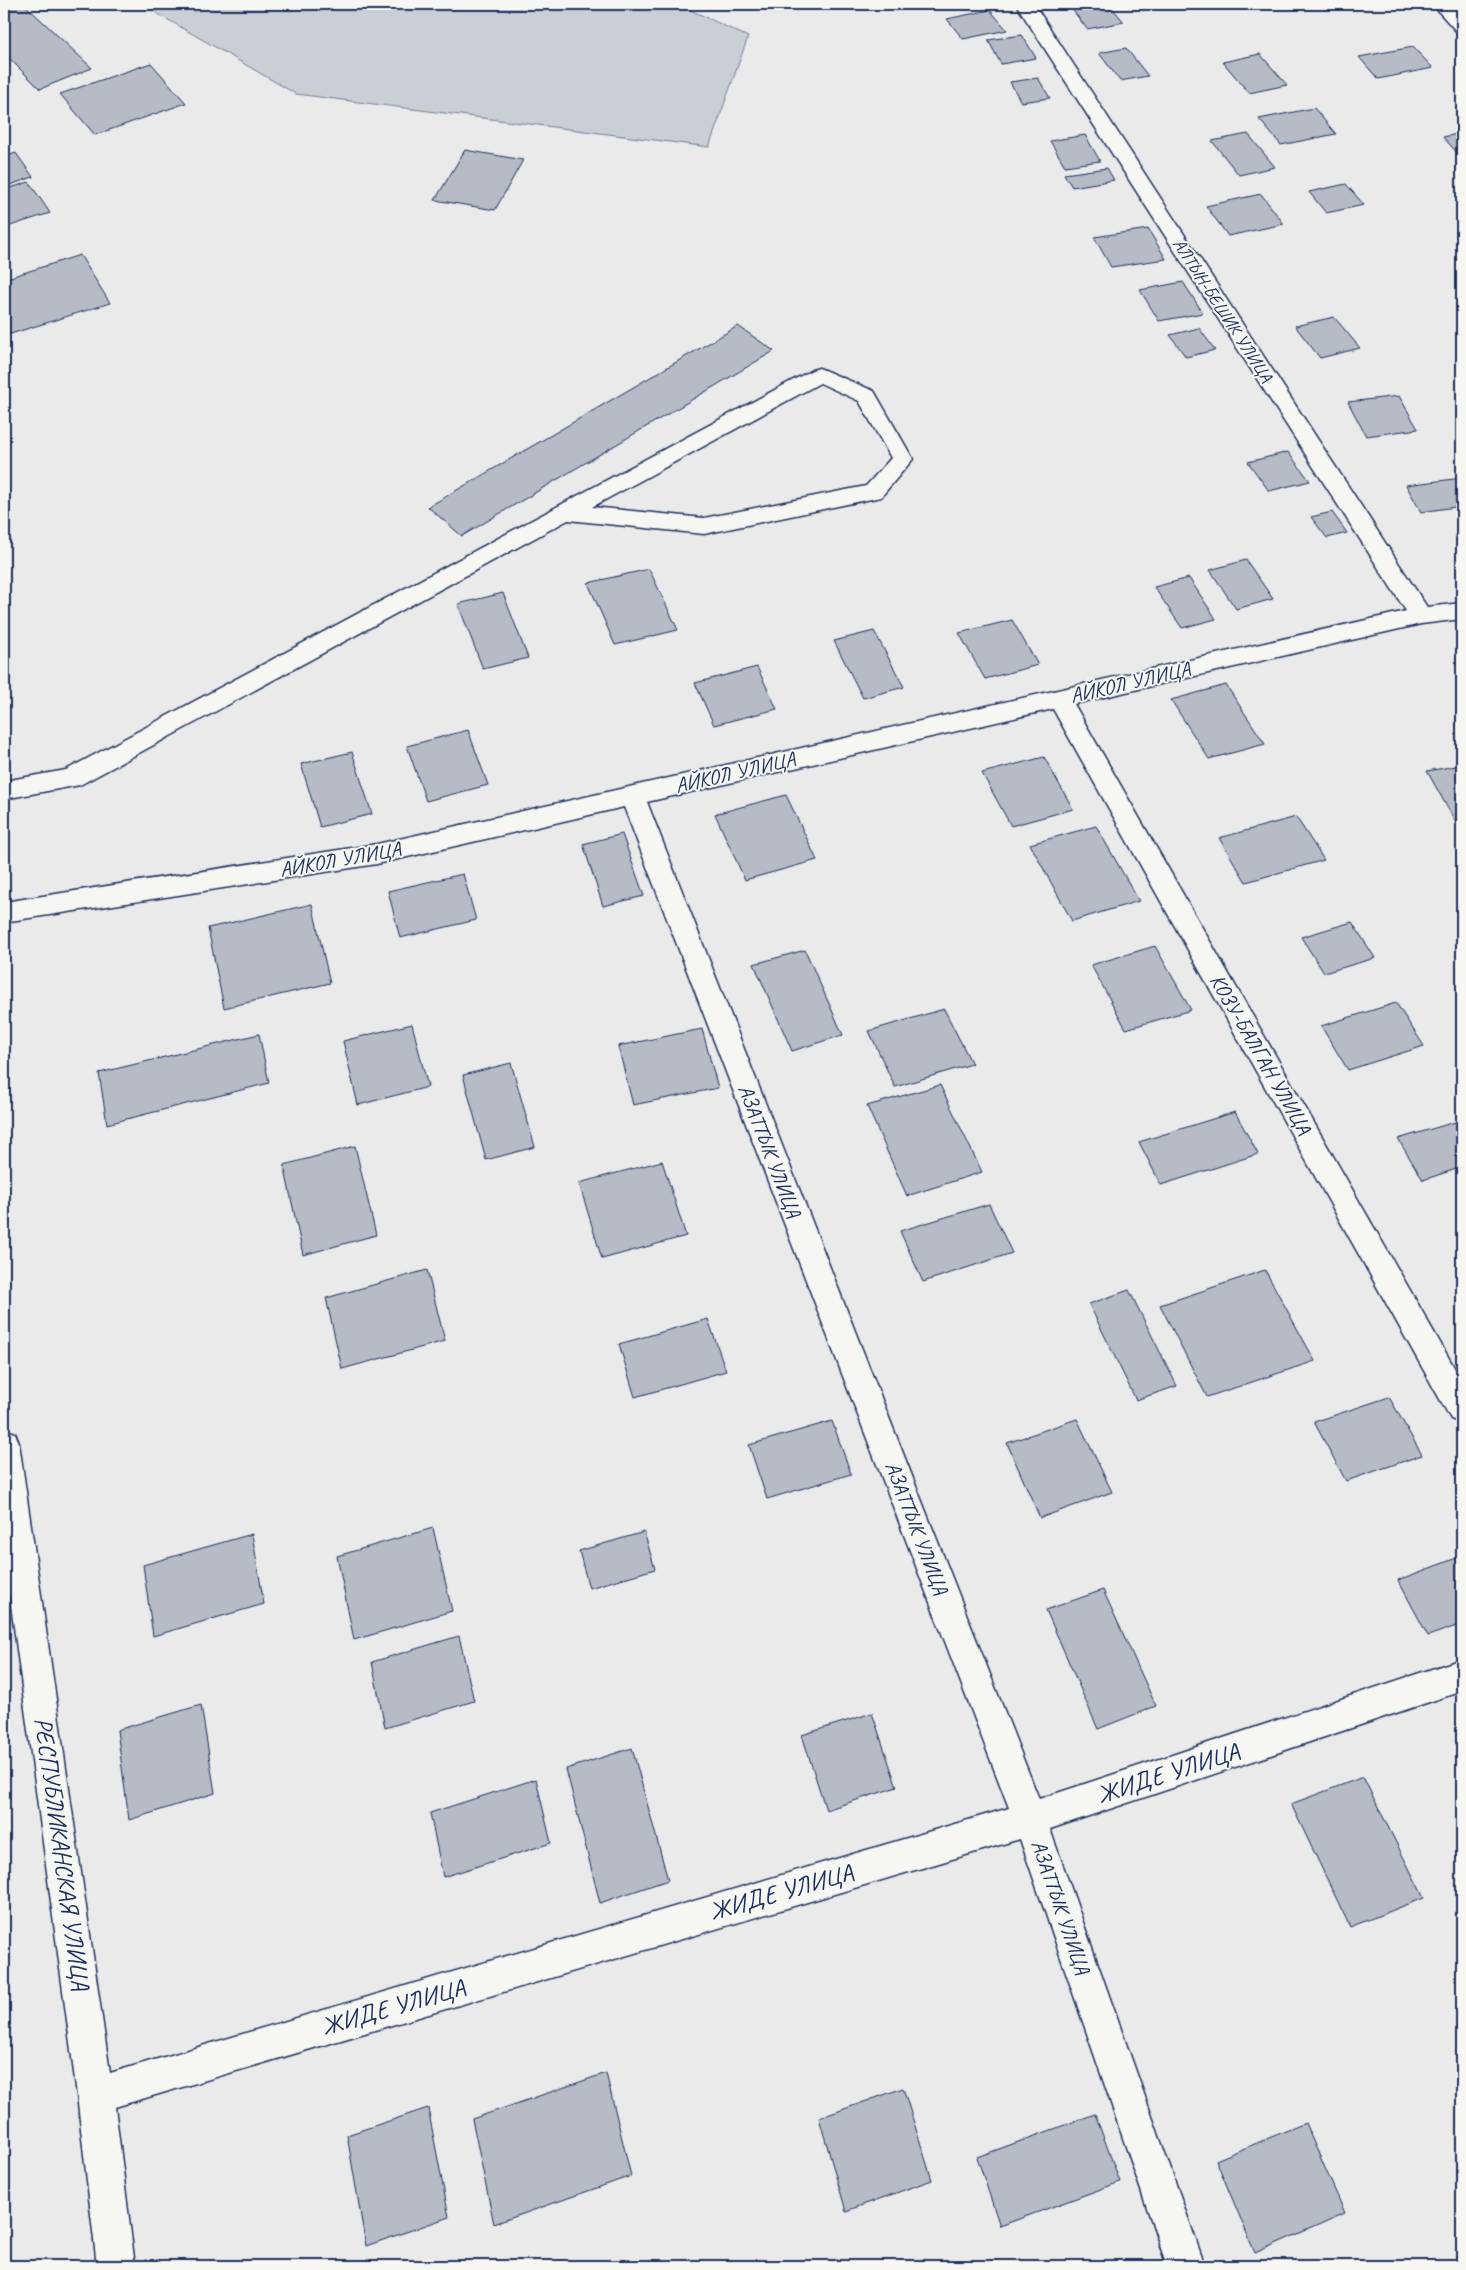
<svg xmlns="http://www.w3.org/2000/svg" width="1466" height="2270" font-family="Caveat,sans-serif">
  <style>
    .green { fill: #caced5; stroke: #727e9a }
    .building { fill: #b6bbc6; stroke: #1b2f5e }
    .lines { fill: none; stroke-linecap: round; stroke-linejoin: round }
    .minor-casing { stroke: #1b2f5e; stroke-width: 3 }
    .minor { fill: #f6f6f2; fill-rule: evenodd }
    .labels { text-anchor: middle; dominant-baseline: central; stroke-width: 4; stroke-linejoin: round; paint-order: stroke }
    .far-street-label { font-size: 18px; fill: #1b2f5e; stroke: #f6f6f2 }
    .street-label { font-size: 21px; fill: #1b2f5e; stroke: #f6f6f2 }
    .near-street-label { font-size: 25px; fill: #1b2f5e; stroke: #f6f6f2 }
  </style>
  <rect width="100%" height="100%" fill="#e9eae9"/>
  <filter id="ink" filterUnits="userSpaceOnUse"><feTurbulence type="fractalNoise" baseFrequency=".02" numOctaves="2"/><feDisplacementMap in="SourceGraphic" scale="10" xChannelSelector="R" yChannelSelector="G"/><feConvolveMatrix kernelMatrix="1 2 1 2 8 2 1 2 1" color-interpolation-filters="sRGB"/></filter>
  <g filter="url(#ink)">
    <!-- green -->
    <polygon class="green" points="141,4 678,4 748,37 709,147 296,94"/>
    <!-- building -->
    <g class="building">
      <polygon points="4,4 24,4 92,68 40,89 4,53"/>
      <polygon points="1068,4 1109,4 1124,22 1087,29"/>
      <polygon points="1177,4 1204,4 1181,8"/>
      <polygon points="990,10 1007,30 963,39 947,19"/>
      <polygon points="1022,35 1036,58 1001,64 988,40"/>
      <polygon points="1413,47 1433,68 1378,79 1359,57"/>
      <polygon points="1126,48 1148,76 1120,81 1099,53"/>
      <polygon points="1260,54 1287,85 1249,93 1223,62"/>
      <polygon points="151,63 186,103 95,135 60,94"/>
      <polygon points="1038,78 1050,98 1021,102 1010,82"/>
      <polygon points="1314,108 1336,134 1281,145 1259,119"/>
      <polygon points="1462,133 1462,155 1460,156 1443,137"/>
      <polygon points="1248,134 1275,167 1239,175 1212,141"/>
      <polygon points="1085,135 1100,161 1065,166 1050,141"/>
      <polygon points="465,150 523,160 495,210 435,200"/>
      <polygon points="16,153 33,177 4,187 4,157"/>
      <polygon points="1107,168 1114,180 1072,187 1064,174"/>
      <polygon points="29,182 50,213 4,228 4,190"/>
      <polygon points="1346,184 1364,205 1326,213 1309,192"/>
      <polygon points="1261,194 1284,224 1228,236 1206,206"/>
      <polygon points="1148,229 1166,259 1111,267 1094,237"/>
      <polygon points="80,255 110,303 4,336 4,279"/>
      <polygon points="1183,282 1203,313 1159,321 1140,290"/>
      <polygon points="1334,317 1360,348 1320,358 1295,326"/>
      <polygon points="738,326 774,351 462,536 428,507"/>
      <polygon points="1199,328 1215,350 1186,357 1170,335"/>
      <polygon points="1399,396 1418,429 1366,436 1348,402"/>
      <polygon points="1288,452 1310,481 1269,491 1248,462"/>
      <polygon points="1462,478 1462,506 1421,512 1406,485"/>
      <polygon points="1332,512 1347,533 1327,538 1311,517"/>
      <polygon points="1246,560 1273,599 1236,609 1210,570"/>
      <polygon points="649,569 678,630 615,645 588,583"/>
      <polygon points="1189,578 1216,619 1182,628 1154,587"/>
      <polygon points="503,593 528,658 483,669 458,604"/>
      <polygon points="1012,620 1038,665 985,679 959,633"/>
      <polygon points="874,631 904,687 863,698 834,641"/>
      <polygon points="757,667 777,709 714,725 695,683"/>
      <polygon points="1226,685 1265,744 1209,759 1171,700"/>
      <polygon points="468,730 488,785 426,801 407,746"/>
      <polygon points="352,752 372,814 320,827 301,764"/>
      <polygon points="1044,757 1073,809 1011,826 982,773"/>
      <polygon points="1462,765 1462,822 1456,823 1427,771"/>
      <polygon points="786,795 817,860 745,880 715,814"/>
      <polygon points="1296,817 1324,860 1246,882 1219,838"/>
      <polygon points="1096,826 1139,901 1072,921 1030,844"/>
      <polygon points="622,834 644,896 603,906 583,844"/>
      <polygon points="463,874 476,920 400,938 388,891"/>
      <polygon points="312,904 330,983 224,1008 208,928"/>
      <polygon points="1352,922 1375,958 1324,973 1301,937"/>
      <polygon points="1155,946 1191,1010 1126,1029 1091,965"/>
      <polygon points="805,950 843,1035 792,1051 754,964"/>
      <polygon points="1396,1003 1424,1046 1348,1070 1321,1026"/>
      <polygon points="944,1009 972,1064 895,1087 869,1031"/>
      <polygon points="412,1024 428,1087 358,1105 343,1041"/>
      <polygon points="702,1029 718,1088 633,1105 618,1046"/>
      <polygon points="259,1034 269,1083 107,1124 99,1073"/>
      <polygon points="511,1063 535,1147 486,1160 463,1075"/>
      <polygon points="940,1085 982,1172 907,1196 867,1106"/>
      <polygon points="1235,1112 1258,1154 1161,1185 1139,1142"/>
      <polygon points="1455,1122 1462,1134 1462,1167 1423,1180 1398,1139"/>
      <polygon points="355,1146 376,1235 303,1255 284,1165"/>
      <polygon points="662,1161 686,1236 602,1259 579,1183"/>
      <polygon points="989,1204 1012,1253 923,1282 900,1231"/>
      <polygon points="427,1270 445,1341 342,1369 326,1298"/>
      <polygon points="1265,1270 1315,1361 1207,1397 1160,1305"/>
      <polygon points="1129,1290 1177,1386 1136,1400 1089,1304"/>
      <polygon points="708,1319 726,1371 635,1397 619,1344"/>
      <polygon points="1389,1397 1422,1455 1346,1481 1314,1422"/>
      <polygon points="1077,1419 1112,1492 1040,1518 1007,1443"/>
      <polygon points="832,1421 851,1474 767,1499 749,1445"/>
      <polygon points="433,1528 452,1611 354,1640 337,1556"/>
      <polygon points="644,1532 655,1569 589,1588 579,1551"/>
      <polygon points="252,1534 264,1604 153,1636 143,1565"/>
      <polygon points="1462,1556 1462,1624 1428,1636 1398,1580"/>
      <polygon points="1103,1590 1156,1706 1098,1729 1046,1610"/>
      <polygon points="459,1636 474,1701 385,1728 372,1662"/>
      <polygon points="201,1705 215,1793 129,1820 117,1730"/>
      <polygon points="872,1713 897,1787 826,1810 802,1735"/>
      <polygon points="632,1748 668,1880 600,1903 566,1769"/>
      <polygon points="1363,1777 1424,1898 1350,1927 1291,1804"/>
      <polygon points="536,1779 551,1843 443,1877 430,1813"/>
      <polygon points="606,2073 631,2176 494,2224 472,2119"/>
      <polygon points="903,2088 932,2180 846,2211 819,2118"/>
      <polygon points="428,2108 449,2217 366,2246 347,2135"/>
      <polygon points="1095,2114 1120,2182 1000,2226 977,2157"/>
      <polygon points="1305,2123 1345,2213 1255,2253 1216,2160"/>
    </g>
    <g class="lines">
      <!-- minor casing -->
      <g class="minor-casing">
        <g id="minor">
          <polygon points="1016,4 1034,4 1427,607 1462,603 1462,619 1421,624 1074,704 1462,1381 1462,1423 1451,1419 1053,709 647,802 1039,1799 1462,1659 1462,1691 1050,1829 1205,2266 1167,2266 1020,1839 115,2107 135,2266 97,2266 77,2095 4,1553 4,1429 15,1433 19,1443 110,2073 1009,1808 624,807 377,864 4,922 4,902 377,844 1406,611"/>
          <polygon points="1432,4 1450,4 1462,17 1462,32 1456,31"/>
          <path d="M819,368L874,391L913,459L881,497L704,534L568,520L80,785L4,799V781L66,770L812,370ZM820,383L859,401L891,458L866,486L704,518L592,507Z"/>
        </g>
      </g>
      <!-- minor -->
      <use href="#minor" class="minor"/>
    </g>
  </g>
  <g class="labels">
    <!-- far-street labels -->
    <g class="far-street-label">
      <text transform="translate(1223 310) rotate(57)">АЛТЫН-БЕШИК УЛИЦА</text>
    </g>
    <!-- street labels -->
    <g class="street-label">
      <text transform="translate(1130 682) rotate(-13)">АЙКОЛ УЛИЦА</text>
      <text transform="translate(735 772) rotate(-13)">АЙКОЛ УЛИЦА</text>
      <text transform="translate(340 859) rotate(-10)">АЙКОЛ УЛИЦА</text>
      <text transform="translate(1261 1054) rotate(60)">КОЗУ-БАЛГАН УЛИЦА</text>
      <text transform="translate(770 1151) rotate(69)">АЗАТТЫК УЛИЦА</text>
      <text transform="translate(917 1528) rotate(69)">АЗАТТЫК УЛИЦА</text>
      <text transform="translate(1061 1907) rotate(71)">АЗАТТЫК УЛИЦА</text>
    </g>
    <!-- near-street labels -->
    <g class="near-street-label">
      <text transform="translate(1168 1773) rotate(-18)">ЖИДЕ УЛИЦА</text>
      <text transform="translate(62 1854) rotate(82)">РЕСПУБЛИКАНСКАЯ УЛИЦА</text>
      <text transform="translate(781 1892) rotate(-16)">ЖИДЕ УЛИЦА</text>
      <text transform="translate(393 2007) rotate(-16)">ЖИДЕ УЛИЦА</text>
    </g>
  </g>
  <!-- margin -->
  <rect width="1466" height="2270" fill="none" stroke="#f6f6f2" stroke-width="20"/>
  <rect x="10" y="10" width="1446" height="2250" fill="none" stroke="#1b2f5e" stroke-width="2" filter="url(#ink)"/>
</svg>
